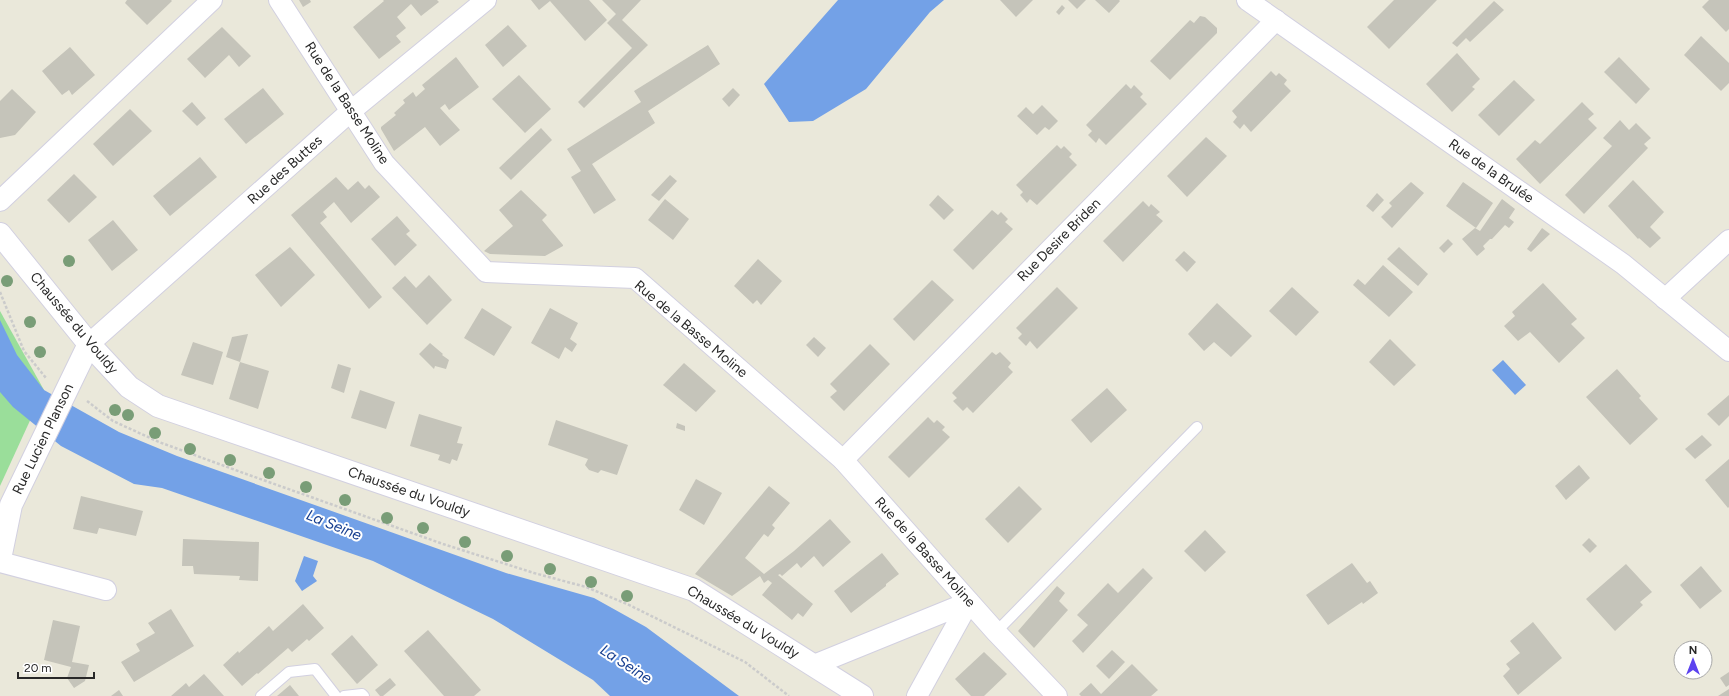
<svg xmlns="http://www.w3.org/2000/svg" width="1729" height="696" font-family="Figtree,sans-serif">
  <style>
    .green { fill: #9ade9a }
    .water { fill: #73a1e7 }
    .building { fill: #c5c4ba }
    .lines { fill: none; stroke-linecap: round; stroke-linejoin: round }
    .service-casing { stroke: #d2d0e0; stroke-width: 12 }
    .minor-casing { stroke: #d2d0e0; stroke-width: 22 }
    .tertiary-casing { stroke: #d2d0e0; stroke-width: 24 }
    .path { stroke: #cbcbcb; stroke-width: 2.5; stroke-dasharray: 3 2; stroke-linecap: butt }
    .service { stroke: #fff; stroke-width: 10 }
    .minor { stroke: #fff; stroke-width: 20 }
    .tertiary { stroke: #fff; stroke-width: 22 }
    .tree { fill: #799d77 }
    .labels { text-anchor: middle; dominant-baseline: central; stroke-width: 4; stroke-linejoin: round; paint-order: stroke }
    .street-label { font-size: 14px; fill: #282828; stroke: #fff }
    .water-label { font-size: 15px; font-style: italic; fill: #153d8f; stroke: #fff }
  </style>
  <rect width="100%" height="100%" fill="#eae8da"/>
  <!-- green -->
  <polygon class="green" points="0,311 44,390 0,486"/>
  <!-- water -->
  <g class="water">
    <polygon points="838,0 944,0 930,12 866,89 813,121 789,122 764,84"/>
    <polygon points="0,320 17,355 44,390 119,432 177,456 506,573 594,598 646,627 739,696 610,696 593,680 493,619 373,561 162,488 134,484 61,446 13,407 0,392"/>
    <polygon points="1503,360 1526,385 1515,395 1492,370"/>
    <polygon points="304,556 318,561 313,576 317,581 302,591 295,581"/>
  </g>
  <!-- building -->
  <g class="building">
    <polygon points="127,0 171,0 172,1 147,25 125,3"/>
    <polygon points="299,0 310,0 311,2 303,7"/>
    <polygon points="383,0 437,0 439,2 421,16 411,4 397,17 406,28 396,36 401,42 379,59 353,27 384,1"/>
    <polygon points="531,0 589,0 607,20 585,41 550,1 539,10"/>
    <polygon points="602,0 641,0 622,20 648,45 584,108 578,102 632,48 607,23 616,14"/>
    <polygon points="1000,0 1033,0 1016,17"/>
    <polygon points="1068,0 1086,0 1077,9"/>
    <polygon points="1095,0 1119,0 1120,1 1109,13"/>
    <polygon points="1394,0 1437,0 1389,49 1367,27"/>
    <polygon points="1709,0 1729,0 1729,29 1726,32 1702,7"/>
    <polygon points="1494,1 1504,10 1470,42 1466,38 1457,47 1452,43"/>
    <polygon points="1062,5 1065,8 1059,15 1056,12"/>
    <polygon points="1200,16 1205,17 1217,28 1217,33 1170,80 1150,61 1190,20 1194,23"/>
    <polygon points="508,25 527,46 503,67 485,45"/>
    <polygon points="222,27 251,56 239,67 229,55 205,78 187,59"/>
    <polygon points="1701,36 1729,63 1729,83 1721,91 1684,55"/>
    <polygon points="708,45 720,64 648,111 655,123 592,164 616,200 594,214 571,177 581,171 567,149 641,102 634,91"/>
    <polygon points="70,47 95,75 72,95 69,90 62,95 42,71"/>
    <polygon points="1457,53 1480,79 1472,87 1475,89 1452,112 1426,84"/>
    <polygon points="456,57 479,87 449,110 445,104 440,108 460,130 440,146 425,127 394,151 381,129 381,127 396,115 394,113 405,103 403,100 413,92 416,97 425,89 422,85"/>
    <polygon points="1619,57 1650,89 1636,104 1604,72"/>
    <polygon points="1271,71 1276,76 1279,73 1287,80 1284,84 1291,91 1251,132 1244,124 1240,129 1233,122 1237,117 1232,111"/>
    <polygon points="519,75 551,109 525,133 492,99"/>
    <polygon points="1514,80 1535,100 1499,136 1478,115"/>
    <polygon points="1126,84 1131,89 1134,85 1143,94 1140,97 1147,104 1106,145 1099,138 1096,143 1088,135 1092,131 1086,125"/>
    <polygon points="263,88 284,114 246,144 224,119"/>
    <polygon points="733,88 740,95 729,107 722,99"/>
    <polygon points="12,89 36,112 15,135 0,138 0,101"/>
    <polygon points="192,102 206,118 197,126 182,111"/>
    <polygon points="1582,102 1594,114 1588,119 1597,128 1540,184 1516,159 1535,140 1540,144"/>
    <polygon points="1042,105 1058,121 1049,130 1045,127 1037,135 1017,116 1026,107 1033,114"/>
    <polygon points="130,109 152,131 113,166 93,144"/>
    <polygon points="1620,120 1629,130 1636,123 1651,138 1644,144 1648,148 1584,214 1565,195 1612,146 1603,138"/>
    <polygon points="541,128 552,140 511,180 499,168"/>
    <polygon points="1206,137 1227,156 1187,197 1167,176"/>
    <polygon points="1057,145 1061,149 1064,146 1072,154 1069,157 1077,165 1037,205 1030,199 1027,203 1020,195 1023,192 1016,185"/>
    <polygon points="200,157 217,177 170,216 153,196"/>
    <polygon points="74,174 97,197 69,223 47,200"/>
    <polygon points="670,175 677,181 659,201 651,195"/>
    <polygon points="336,177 348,190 358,181 365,189 369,185 380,197 351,223 334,202 323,212 327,217 320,223 382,297 369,309 291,215"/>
    <polygon points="1633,180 1664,212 1650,227 1661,238 1650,248 1639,238 1638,239 1608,206"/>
    <polygon points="1411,182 1424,193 1392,228 1381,217 1392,206 1389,203"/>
    <polygon points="1463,182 1493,203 1476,228 1446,206"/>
    <polygon points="521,190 547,215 542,220 563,245 563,246 545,256 490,254 484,251 513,226 499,210"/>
    <polygon points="1377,193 1384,200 1373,212 1366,206"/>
    <polygon points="938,195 954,210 944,220 929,205"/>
    <polygon points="665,199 689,219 673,240 648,220"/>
    <polygon points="1502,199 1515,209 1509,218 1514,222 1509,228 1505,225 1492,239 1490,239 1483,246 1485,249 1477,256 1462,239 1475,228 1480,231"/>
    <polygon points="1143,201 1149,207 1151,204 1160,212 1156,215 1163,221 1123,262 1103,241"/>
    <polygon points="992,210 998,215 1001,212 1008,219 1005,222 1013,229 973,270 953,250"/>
    <polygon points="397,216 410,231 406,234 417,245 395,266 371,239"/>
    <polygon points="113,220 138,250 112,271 88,240"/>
    <polygon points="1542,228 1550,234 1531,252 1527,249"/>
    <polygon points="1448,239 1453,244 1444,253 1439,248"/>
    <polygon points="290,247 315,275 281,307 255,275"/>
    <polygon points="1399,247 1428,274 1418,286 1387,259"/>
    <polygon points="1184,251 1196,262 1187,272 1175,260"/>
    <polygon points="758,259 782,281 761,305 757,300 753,304 734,286"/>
    <polygon points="1383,265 1413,292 1389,317 1353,285 1358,279 1365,285"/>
    <polygon points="429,275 452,300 427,325 392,288 405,276 416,288"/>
    <polygon points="932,280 954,300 914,341 893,319"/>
    <polygon points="1543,283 1577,319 1571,324 1585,338 1559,363 1530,332 1518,341 1504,326 1515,316 1512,312"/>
    <polygon points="1057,287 1078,308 1037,349 1030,341 1026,346 1018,338 1022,334 1016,328"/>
    <polygon points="1292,287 1319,312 1296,336 1269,311"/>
    <polygon points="1217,303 1252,336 1231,357 1214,342 1204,351 1188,334"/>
    <polygon points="482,308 512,327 494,356 464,338"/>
    <polygon points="550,308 578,323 570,339 577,344 572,352 565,347 559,359 531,343"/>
    <polygon points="248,334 240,362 269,371 258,409 229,399 240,362 226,357 232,337"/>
    <polygon points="814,337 826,348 818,357 806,345"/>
    <polygon points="1390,339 1416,365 1394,386 1369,362"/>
    <polygon points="193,342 223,352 213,385 181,375"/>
    <polygon points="430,343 443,354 442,355 449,360 446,369 435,366 434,369 419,354"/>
    <polygon points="870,344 890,364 844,411 830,397 837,391 830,384"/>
    <polygon points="992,352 996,355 1000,352 1011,363 1008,367 1013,372 973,413 967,407 963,411 953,401 957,398 952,393"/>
    <polygon points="684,363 716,391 696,412 663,385"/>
    <polygon points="338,364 351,368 344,393 331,388"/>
    <polygon points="1617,369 1641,396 1639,398 1658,419 1630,445 1586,397"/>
    <polygon points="1107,388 1127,410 1091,443 1071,420"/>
    <polygon points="360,390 395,402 386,429 351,418"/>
    <polygon points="1729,395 1729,416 1719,426 1707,414"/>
    <polygon points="419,414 462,427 457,443 463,444 457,461 452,459 450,464 438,460 440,455 410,446"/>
    <polygon points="928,417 934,423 937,420 945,427 942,430 950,437 909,478 888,457"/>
    <polygon points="556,420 628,445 617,475 601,470 598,473 589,470 585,465 588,459 548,445"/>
    <polygon points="677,423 685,426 685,431 676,428"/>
    <polygon points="1702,435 1712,445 1695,459 1685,449"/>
    <polygon points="1729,459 1729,507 1728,508 1705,480"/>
    <polygon points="1579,465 1590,478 1566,500 1555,486"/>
    <polygon points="696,479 722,493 704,525 679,510"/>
    <polygon points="769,486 790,503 772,525 775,528 768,537 764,534 745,558 764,574 794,551 830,519 851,542 823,567 814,556 801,568 797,563 782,576 780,574 778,575 813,604 803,617 798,613 792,620 762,595 772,583 768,580 764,583 760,576 732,596 695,574"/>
    <polygon points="1019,486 1042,509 1008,543 985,519"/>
    <polygon points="81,496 143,511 136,536 99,528 97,534 73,529"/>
    <polygon points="1205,530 1226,552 1205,572 1184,551"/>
    <polygon points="1589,538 1597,546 1590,553 1582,545"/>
    <polygon points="183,539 259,542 258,581 239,580 240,576 194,574 193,566 182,566"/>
    <polygon points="882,553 899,574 886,584 886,586 851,613 834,591"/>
    <polygon points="1352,563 1367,583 1370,581 1378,593 1363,604 1362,602 1328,625 1306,595"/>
    <polygon points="1626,564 1652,592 1640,602 1643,605 1615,631 1586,599"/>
    <polygon points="1701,566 1722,591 1700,609 1680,585"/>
    <polygon points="1143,568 1153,578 1083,653 1072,641 1088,625 1077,615 1108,583 1118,593"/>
    <polygon points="1057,586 1065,593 1059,601 1068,610 1034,648 1018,631"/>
    <polygon points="303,604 324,628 309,641 307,639 292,652 288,648 258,674 257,673 242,686 223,665 238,651 239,653 269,626 273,631"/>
    <polygon points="171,609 194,646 134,682 121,662 140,651 136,644 155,633 148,623"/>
    <polygon points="53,620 80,626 72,662 89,665 85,681 74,688 67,678 71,667 44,660"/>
    <polygon points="1533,622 1562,658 1518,695 1503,676 1510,669 1506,664 1520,653 1510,641"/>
    <polygon points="428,630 481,690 474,696 444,696 404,651"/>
    <polygon points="352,635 378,665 357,684 331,654"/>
    <polygon points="1112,650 1125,662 1109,679 1096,666"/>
    <polygon points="984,652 1007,674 984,696 971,696 955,679"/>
    <polygon points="1132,664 1158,690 1151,696 1081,696 1079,694 1091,683 1101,694"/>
    <polygon points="1729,672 1729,685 1726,687 1720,678"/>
    <polygon points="204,674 224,696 171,696 186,683 189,687"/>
    <polygon points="390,678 396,685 383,696 380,696 375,690"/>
    <polygon points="290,685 299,696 277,696"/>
    <polygon points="1729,689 1729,696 1718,696"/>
    <polygon points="119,690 123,696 111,696"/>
  </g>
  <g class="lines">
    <!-- service casing -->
    <g class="service-casing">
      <g id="service">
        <polyline points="996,632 1197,427"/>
        <polyline points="261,696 289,672 315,669 336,696"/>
        <polyline points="344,696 362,694 364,696"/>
      </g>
    </g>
    <!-- minor casing -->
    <g class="minor-casing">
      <g id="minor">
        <polyline points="279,0 384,163 486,272 635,278 843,460 996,632 1057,696"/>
        <polyline points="1247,0 1623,264 1729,351"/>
        <polyline points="0,201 212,0"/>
        <polyline points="1665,299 1729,240"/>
        <polyline points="89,344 351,111 486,0"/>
        <polyline points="843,460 1276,20"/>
        <polyline points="0,562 106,590"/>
        <polyline points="814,665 969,602 917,696"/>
      </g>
    </g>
    <!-- tertiary casing -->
    <g class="tertiary-casing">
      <g id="tertiary">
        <polyline points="0,234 89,344 129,387 158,406 694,590 862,696"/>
        <polyline points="0,559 11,505 89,344"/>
      </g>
    </g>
    <!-- path -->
    <g class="path">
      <polyline points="0,292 24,351 46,378"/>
      <polyline points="87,401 113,421 159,442 249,475 443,544 534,573 586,587 627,604 745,662 789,696"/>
    </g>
    <!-- service -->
    <use href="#service" class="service"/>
    <!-- minor -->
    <use href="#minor" class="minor"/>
    <!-- tertiary -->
    <use href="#tertiary" class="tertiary"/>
  </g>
  <!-- trees -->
  <g class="tree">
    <circle cx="69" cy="261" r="6"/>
    <circle cx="7" cy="281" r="6"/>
    <circle cx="30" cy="322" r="6"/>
    <circle cx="40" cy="352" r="6"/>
    <circle cx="115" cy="410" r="6"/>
    <circle cx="128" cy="415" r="6"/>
    <circle cx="155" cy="433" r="6"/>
    <circle cx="190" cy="449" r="6"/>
    <circle cx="230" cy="460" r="6"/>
    <circle cx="269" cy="473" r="6"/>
    <circle cx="306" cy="487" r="6"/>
    <circle cx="345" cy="500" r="6"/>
    <circle cx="387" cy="518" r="6"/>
    <circle cx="423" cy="528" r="6"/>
    <circle cx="465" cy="542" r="6"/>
    <circle cx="507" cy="556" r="6"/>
    <circle cx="550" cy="569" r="6"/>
    <circle cx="591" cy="582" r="6"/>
    <circle cx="627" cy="596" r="6"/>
  </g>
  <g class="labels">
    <!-- street labels -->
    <g class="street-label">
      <text transform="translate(347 103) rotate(57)">Rue de la Basse Moline</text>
      <text transform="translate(285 170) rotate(-42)">Rue des Buttes</text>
      <text transform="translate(1491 171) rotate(35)">Rue de la Brulée</text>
      <text transform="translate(1059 240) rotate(-45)">Rue Desire Briden</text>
      <text transform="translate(74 323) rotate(50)">Chaussée du Vouldy</text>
      <text transform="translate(691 329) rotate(40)">Rue de la Basse Moline</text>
      <text transform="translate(43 439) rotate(-64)">Rue Lucien Planson</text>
      <text transform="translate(409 492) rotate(19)">Chaussée du Vouldy</text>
      <text transform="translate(925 552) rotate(48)">Rue de la Basse Moline</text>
      <text transform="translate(743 622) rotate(31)">Chaussée du Vouldy</text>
    </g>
    <!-- water labels -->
    <g class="water-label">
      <text transform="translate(334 525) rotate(22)">La Seine</text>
      <text transform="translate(626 664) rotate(33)">La Seine</text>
    </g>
  </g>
  <!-- north arrow -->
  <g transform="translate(1693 660)"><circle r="19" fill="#ffffff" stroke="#a9a9a9"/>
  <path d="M0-3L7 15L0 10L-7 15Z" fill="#5c43ef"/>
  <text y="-6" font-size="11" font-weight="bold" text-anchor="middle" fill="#282828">N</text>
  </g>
  <!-- scale -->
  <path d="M18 672v6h76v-6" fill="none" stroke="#282828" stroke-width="2"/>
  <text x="24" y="672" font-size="12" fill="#282828" stroke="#ffffff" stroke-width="3" paint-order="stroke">20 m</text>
</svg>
